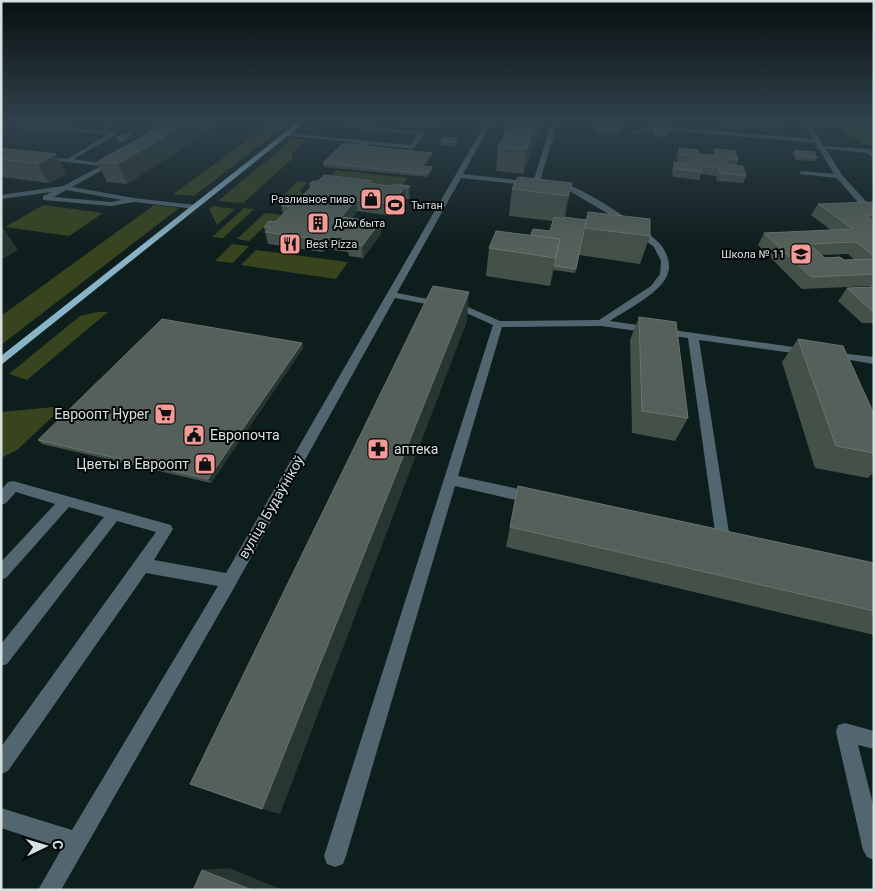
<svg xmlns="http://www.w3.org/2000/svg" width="875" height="891" font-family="Roboto,sans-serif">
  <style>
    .green { fill: #37441e }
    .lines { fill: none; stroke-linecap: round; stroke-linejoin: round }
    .minor { fill: #52666f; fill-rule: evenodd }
    .major { fill: #89b4c7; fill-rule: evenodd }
    .wall { fill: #445149; fill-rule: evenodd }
    .shaded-wall { fill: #283631 }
    .building { fill: #546059; stroke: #68746e }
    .labels { text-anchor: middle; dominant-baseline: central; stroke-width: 4; stroke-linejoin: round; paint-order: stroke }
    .far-poi-label { font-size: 11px; fill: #d6e0df; stroke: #030707; text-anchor: start }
    .poi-label { font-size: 14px; fill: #d6e0df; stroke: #030707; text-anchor: end }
    .street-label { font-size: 14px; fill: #d6e0df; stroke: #030707 }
  </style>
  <rect width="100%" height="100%" fill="#0e1e1d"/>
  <!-- green -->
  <g class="green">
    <polygon points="272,122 290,122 194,196 173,194"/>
    <polygon points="823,122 874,122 874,146 860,144 856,138 847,137 839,124"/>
    <polygon points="297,139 308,139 292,153 292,159 243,203 218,201 289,142"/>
    <polygon points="336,170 408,178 402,186 327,180"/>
    <polygon points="298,181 308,182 300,190 302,195 294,204 275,203"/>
    <polygon points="43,205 103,213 69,236 5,227"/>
    <polygon points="154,205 179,208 1,345 1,316"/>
    <polygon points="214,206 235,209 217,225 209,209"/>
    <polygon points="244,208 254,209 223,238 212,237"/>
    <polygon points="265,213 283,215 274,224 263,228 249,241 237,239"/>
    <polygon points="232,244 249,246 233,263 215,261"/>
    <polygon points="256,250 348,262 336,279 241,265"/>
    <polygon points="97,312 108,312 27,380 9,374 80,316"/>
    <polygon points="64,406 17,450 1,458 2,412"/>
  </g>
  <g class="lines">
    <!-- minor -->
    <g class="minor">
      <polygon points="349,122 355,122 352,125 425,133 413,149 282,135 285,133 411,145 418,134 346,127"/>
      <path d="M486,122H492L463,174L533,182L552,122H558L539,184L536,186L461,178L397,293L468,307L500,321L599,320L651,286L660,274L661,261L654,247L617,219L568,190L550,186C554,183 565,184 571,186C588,192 650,231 661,245C667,253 671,264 668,273C663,292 626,310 610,321L807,349L812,352L807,355L699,340L730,539L728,544L723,545L718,544L716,539L688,338L601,326L502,327L458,476L533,492L538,494L540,498L538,502L533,504L455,486L346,856L343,864L335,867L327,864L324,856L493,325L462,311L395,298L235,586L61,890H38L62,848L1,828V808L72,830L218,586L146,573L8,771L1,774V747L156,532L117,521L7,664L1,666V644L104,517L69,507L6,578L1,580V562L55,504L16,492L6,503L1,505V490L8,482L13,481L171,525L173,529L154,560L226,573Z"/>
      <polygon points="649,122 655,122 656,126 813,139 803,122 809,122 823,146 869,149 874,152 874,158 867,153 826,149 842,175 874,210 874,213 868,214 837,178 800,174 800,172 802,171 834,174 819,149 816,147 817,146 816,143 653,129 633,134 633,132 650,126"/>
      <polygon points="811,122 874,126 874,130 814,124"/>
      <path d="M70,128L118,133L74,159L111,165L72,187L134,198L195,205L199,207L195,209L134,202L111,206L43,200V196L52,192L1,199V195L63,186L101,166L42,159V157L44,156L67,159L109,134L72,131ZM66,190L122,200L111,202L54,197Z"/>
      <polygon points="848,354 874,357 874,364 844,359 843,357"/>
      <polygon points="845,723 874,731 874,749 858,745 874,808 874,860 867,857 863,850 836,732 838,725"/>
    </g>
    <!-- major -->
    <polygon class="major" points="298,122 305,122 1,365 1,356"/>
  </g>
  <!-- wall -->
  <g class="wall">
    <polygon points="102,122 115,122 116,125 111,128 102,126 100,123"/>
    <polygon points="150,122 165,122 159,126 151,125"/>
    <polygon points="168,122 219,122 219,124 127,184 107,182 97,162"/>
    <polygon points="398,122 442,122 438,128 398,125"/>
    <polygon points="511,122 544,122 523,174 496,171 498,147"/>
    <polygon points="599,122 619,130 618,134 597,132"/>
    <polygon points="683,122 783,122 779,129"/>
    <polygon points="18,123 71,126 56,133 22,129"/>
    <polygon points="654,126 667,134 666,137 653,136 653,129"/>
    <polygon points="132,134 133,138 125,142 118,142 116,138"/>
    <polygon points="440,142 458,142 454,147 440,145"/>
    <polygon points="367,147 432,156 425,166 432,167 432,171 428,177 324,167 323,163"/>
    <polygon points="1,148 66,174 49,183 1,177"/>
    <polygon points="679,148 699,154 712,155 715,149 738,160 736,166 746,176 743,183 717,181 716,176 701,174 699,180 673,177 672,170 674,162 678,162 676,156"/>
    <polygon points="794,151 817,158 815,161 796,160 793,154"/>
    <polygon points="318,181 372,184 392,186 410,186 410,197 409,199 406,199 393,216 357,211 352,218 380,222 381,234 363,258 349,256 348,252 325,249 323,252 268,244 264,227 275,222 283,215 281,205 297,201 310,188 309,184"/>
    <polygon points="572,183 565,217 583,232 588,212 650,236 640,264 579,255 575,273 554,270 554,268 550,286 486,276 489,248 531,235 550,231 553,221 509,216 512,189"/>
    <path d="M874,203V323H862L838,301L847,288L871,287L870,286L802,289L758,245L764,233L831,230L811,215L818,204ZM848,254L855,260H844L825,258L822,255Z"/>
    <polygon points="639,317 688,418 675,441 632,433 630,340"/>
    <polygon points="798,339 874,414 874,472 868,478 815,468 782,362"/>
    <polygon points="302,343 303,348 211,483 42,444 38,440"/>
    <polygon points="518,486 874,563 874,635 506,547"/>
  </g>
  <!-- shaded-wall -->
  <g class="shaded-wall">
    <polygon points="56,122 69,122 71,126 56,133 52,126"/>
    <polygon points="113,122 115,122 116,125 111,128 109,124"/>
    <polygon points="158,122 165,122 159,126"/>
    <polygon points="189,122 219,122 219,124 127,184 118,164"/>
    <polygon points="438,122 442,122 438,128"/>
    <polygon points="538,122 544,122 523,174 526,150"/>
    <polygon points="132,134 133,138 125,142 124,139"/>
    <polygon points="458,138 458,142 454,147 454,143"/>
    <polygon points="432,153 432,156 423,170 422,166"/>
    <polygon points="56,154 66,174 49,183 38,164"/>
    <polygon points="432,167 432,171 428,177 427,174"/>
    <polygon points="572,183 567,209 563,223 568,196"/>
    <polygon points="410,186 410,197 409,199 408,188"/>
    <polygon points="405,187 406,199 393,216 392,204"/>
    <polygon points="356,200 357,211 343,228 341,217"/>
    <polygon points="380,222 381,234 363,258 362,246"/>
    <polygon points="1,225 18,250 1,260"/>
    <polygon points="323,237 325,249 323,252 321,240"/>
    <polygon points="560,239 554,267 550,286 555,258"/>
    <polygon points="469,292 467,321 280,814 262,809"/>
    <polygon points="302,343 303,348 211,483 208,479"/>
    <polygon points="229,868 283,890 252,890 202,870"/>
  </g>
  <!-- building -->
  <g class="building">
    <polygon points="19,122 61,122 52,126 18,123"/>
    <polygon points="102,122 113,122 109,124 100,123"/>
    <polygon points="168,122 189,122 118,164 97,162"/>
    <polygon points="511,122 538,122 526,150 498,147"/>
    <polygon points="599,122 620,123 619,130 598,128"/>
    <polygon points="654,126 666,127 667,134 654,133"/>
    <polygon points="124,134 132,134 124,139 116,138"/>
    <polygon points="443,137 458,138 454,143 440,142"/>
    <polygon points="342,144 367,144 365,146 432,153 422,166 432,167 427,174 323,163"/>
    <polygon points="1,148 56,154 38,164 1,159"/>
    <polygon points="679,148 698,150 699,154 717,156 715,149 735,151 738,160 725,158 727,165 743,166 746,176 720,173 719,168 701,166 702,172 675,169 674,162 691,164 690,156 680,155"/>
    <polygon points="794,151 814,152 817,158 798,156"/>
    <polygon points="324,175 372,181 369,183 392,186 394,184 410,186 408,188 405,187 392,204 356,200 341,217 380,222 362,246 347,244 350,241 323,237 321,240 265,232 270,227 264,227 269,221 275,222 291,207 281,205 287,199 297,201 314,184 309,184 313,181 318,181"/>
    <polygon points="518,177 572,183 568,196 512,189"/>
    <polygon points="872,202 874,203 874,215 865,215 874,222 874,256 856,242 809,244 825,258 840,257 844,260 874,259 874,274 811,277 764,233 853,229 818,204"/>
    <polygon points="588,212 650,219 650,236 585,228"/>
    <polygon points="554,217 564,219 564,217 586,220 576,269 554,266 560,239 531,235 533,229 550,231"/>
    <polygon points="496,231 560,239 555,258 489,248"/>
    <polygon points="433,286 469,292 262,809 190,784"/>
    <polygon points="874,287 874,311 872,311 847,288"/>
    <polygon points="639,317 676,322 688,418 642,411"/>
    <polygon points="162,319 302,343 208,479 38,440"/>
    <polygon points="798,339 843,346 874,414 874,453 836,446"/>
    <polygon points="518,486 874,563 874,611 510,527"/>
    <polygon points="202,870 252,890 193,890"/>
  </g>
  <!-- sky -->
  <linearGradient id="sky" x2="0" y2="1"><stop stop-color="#081010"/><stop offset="0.49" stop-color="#30414c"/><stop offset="1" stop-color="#30414c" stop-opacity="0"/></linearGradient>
  <rect width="875" height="247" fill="url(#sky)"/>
  <!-- icons -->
  <defs>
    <g id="shop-square" transform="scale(1.125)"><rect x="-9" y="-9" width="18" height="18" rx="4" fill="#f59b97" stroke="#030707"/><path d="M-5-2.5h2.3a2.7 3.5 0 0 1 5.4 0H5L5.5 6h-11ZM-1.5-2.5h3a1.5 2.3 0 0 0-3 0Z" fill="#111"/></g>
    <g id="stadium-square" transform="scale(1.125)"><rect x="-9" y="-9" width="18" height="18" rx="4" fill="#f59b97" stroke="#030707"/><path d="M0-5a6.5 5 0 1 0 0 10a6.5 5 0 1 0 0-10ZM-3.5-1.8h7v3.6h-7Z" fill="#111"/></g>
    <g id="building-square" transform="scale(1.125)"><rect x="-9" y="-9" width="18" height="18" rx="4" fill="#f59b97" stroke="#030707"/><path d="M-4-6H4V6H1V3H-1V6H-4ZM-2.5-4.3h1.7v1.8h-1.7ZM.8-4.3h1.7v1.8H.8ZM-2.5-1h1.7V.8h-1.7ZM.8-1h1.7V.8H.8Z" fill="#111"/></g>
    <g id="restaurant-square" transform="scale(1.125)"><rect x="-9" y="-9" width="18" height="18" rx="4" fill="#f59b97" stroke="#030707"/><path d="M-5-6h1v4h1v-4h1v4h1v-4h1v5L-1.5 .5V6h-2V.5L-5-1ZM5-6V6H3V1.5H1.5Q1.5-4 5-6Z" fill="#111"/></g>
    <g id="school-square" transform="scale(1.125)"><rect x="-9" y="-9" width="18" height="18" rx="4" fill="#f59b97" stroke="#030707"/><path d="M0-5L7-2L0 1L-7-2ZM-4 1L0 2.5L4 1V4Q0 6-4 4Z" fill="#111"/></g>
    <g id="supermarket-square" transform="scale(1.125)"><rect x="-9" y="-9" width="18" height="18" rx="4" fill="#f59b97" stroke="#030707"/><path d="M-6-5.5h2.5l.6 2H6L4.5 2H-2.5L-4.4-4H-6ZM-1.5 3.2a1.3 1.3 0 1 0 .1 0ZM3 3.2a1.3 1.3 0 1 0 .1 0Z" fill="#111"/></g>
    <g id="civic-square" transform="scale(1.125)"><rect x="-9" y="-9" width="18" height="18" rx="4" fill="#f59b97" stroke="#030707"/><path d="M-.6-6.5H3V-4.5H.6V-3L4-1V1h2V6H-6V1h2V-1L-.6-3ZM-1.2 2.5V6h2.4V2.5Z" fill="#111"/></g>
    <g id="pharmacy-square" transform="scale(1.125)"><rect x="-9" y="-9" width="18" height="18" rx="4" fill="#f59b97" stroke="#030707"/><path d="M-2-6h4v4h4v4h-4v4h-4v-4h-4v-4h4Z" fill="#111"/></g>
  </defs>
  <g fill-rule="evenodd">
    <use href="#shop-square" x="371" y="199"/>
    <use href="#stadium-square" x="395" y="205"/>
    <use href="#building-square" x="318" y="223"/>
    <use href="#restaurant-square" x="290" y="244"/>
    <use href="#school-square" x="801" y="254"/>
    <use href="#supermarket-square" x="165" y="414"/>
    <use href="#civic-square" x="194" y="435"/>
    <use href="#pharmacy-square" x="378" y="449"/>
    <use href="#shop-square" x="205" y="464"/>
  </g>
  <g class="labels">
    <!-- far-poi labels -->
    <g class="far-poi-label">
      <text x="355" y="199" text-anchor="end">Разливное пиво</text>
      <text x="411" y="205">Тытан</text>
      <text x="334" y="223">Дом быта</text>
      <text x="306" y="244">Best Pizza</text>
      <text x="785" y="254" text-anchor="end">Школа № 11</text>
    </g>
    <!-- poi labels -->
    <g class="poi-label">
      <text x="149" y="414">Евроопт Hyper</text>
      <text x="210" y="435" text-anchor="start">Европочта</text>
      <text x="394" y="449" text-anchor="start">аптека</text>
      <text x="189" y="464">Цветы в Евроопт</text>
    </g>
    <!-- street labels -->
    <g class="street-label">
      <text transform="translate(271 507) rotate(-60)">вуліца Будаўнікоў</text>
    </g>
  </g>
  <!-- border -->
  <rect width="875" height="891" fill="none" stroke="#d6e0df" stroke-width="5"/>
  <!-- north arrow -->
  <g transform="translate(45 846) rotate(85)" stroke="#030707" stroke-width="4" paint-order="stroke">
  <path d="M0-4L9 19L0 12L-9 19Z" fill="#d6e0df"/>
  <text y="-8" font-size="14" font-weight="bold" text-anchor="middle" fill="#d6e0df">С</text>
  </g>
</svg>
